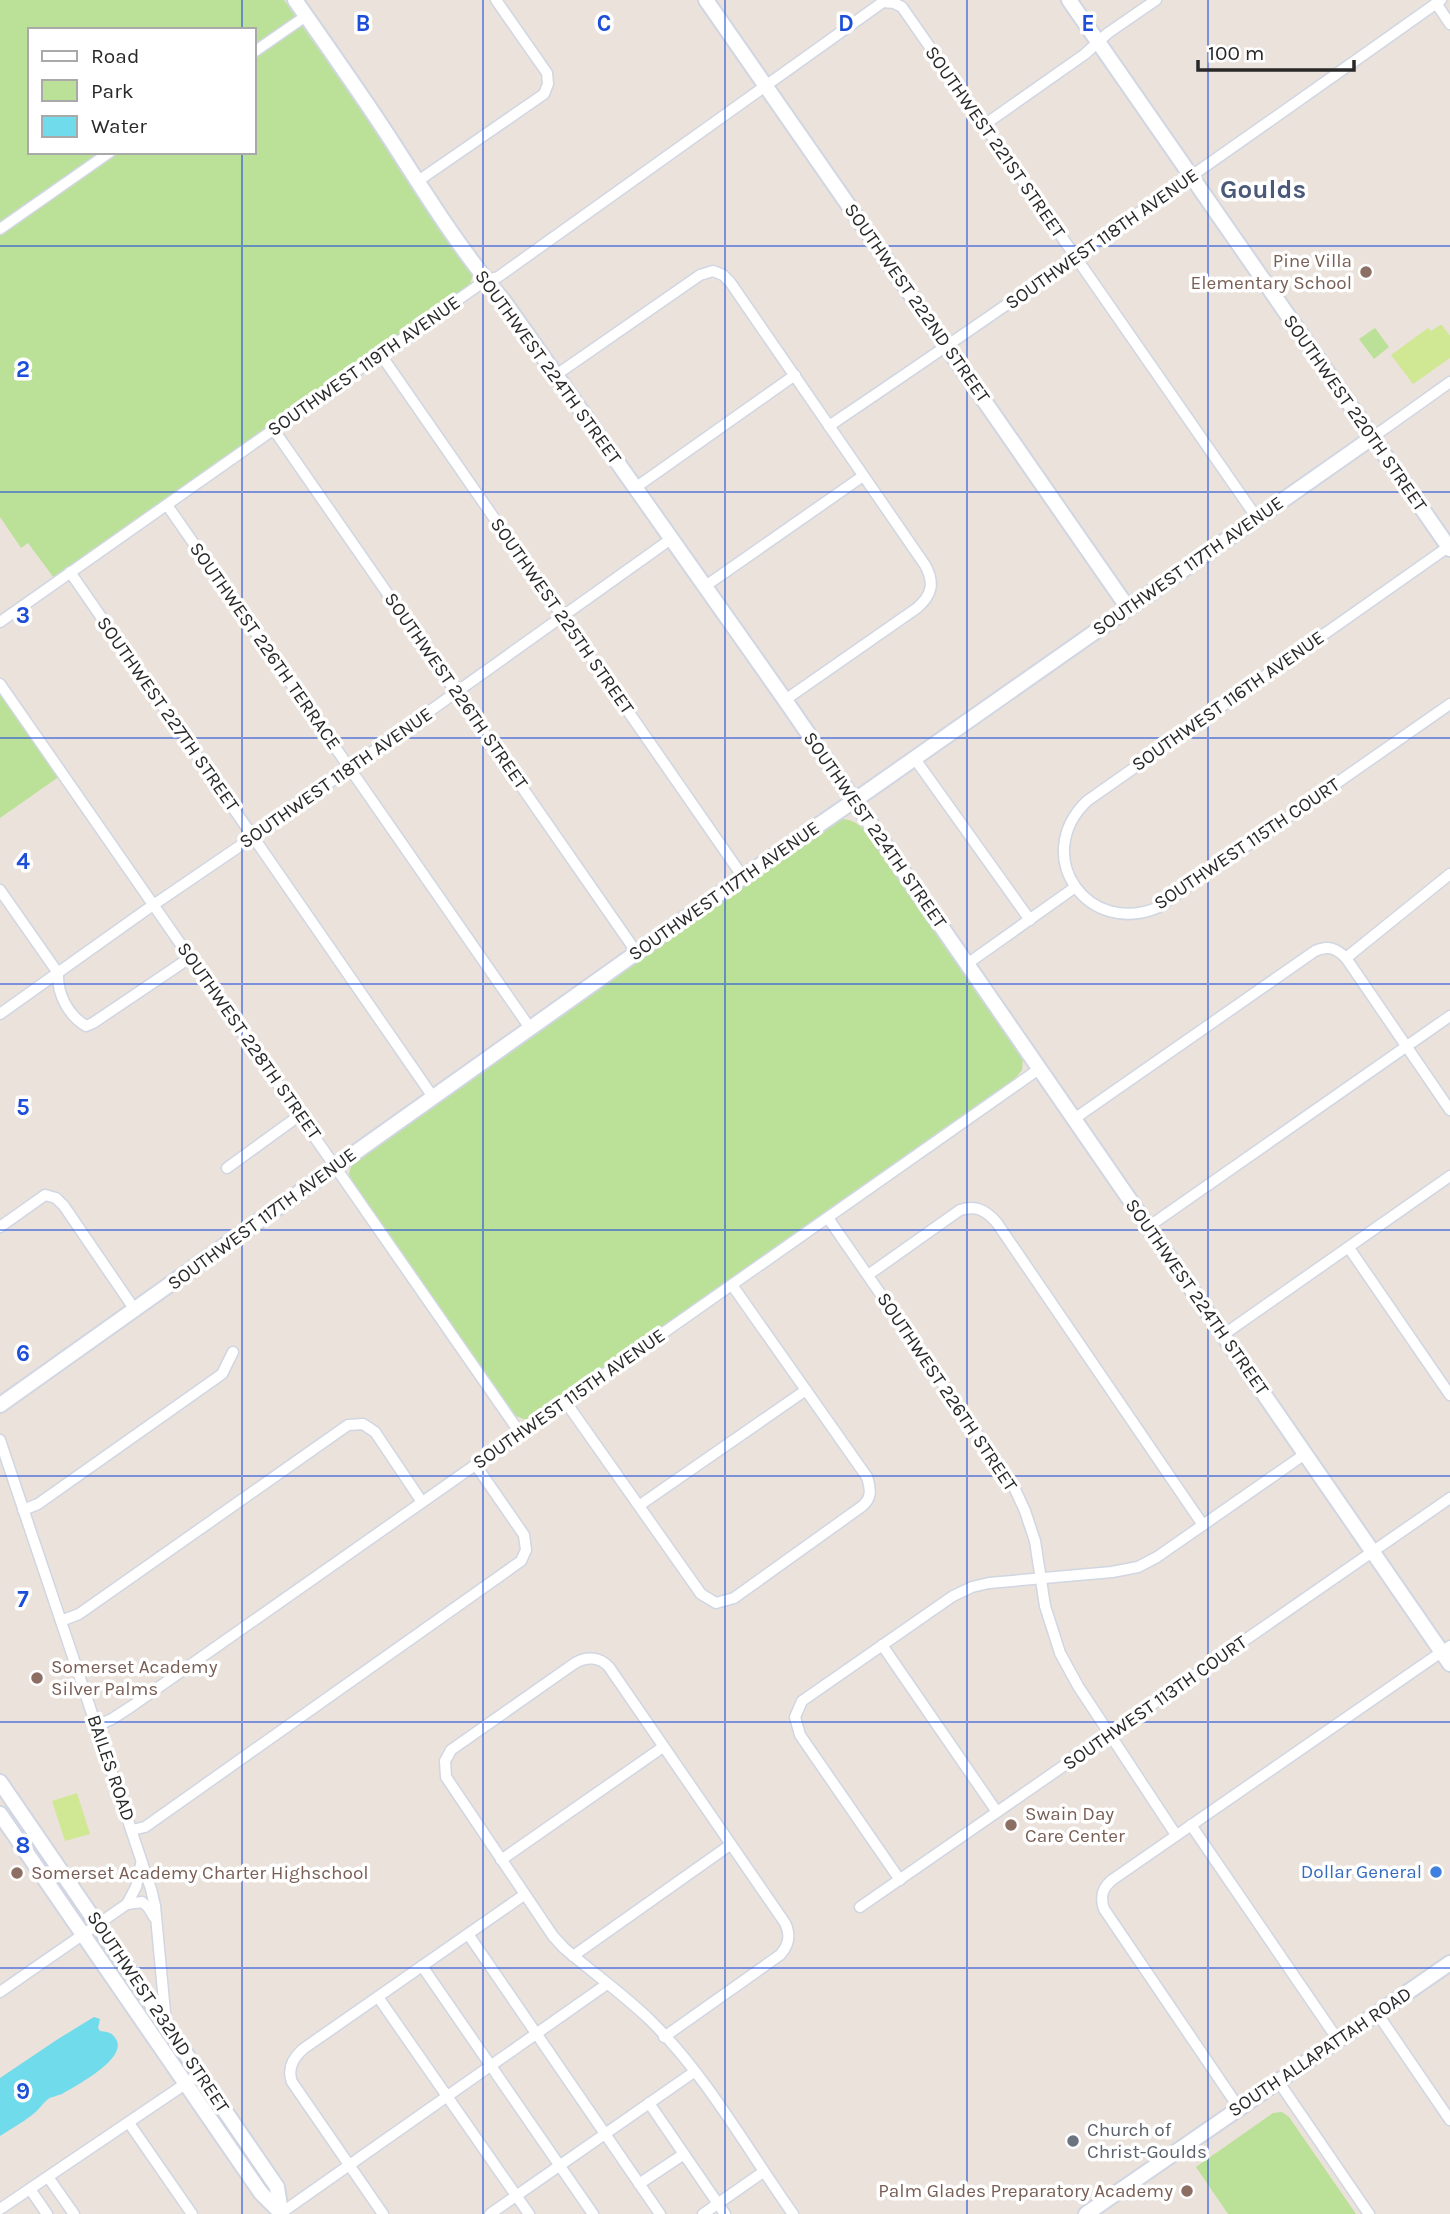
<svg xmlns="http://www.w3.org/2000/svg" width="1450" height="2214" font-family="Karla,sans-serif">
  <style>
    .green { fill: #bbe098; fill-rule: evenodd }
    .pitch { fill: #d0e894 }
    .water { fill: #70dbeb }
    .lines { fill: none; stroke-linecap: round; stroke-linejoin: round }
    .street-casing { stroke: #d0d6e2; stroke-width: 13 }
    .secondary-casing { stroke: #d0d6e2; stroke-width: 18 }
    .street { stroke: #fff; stroke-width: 10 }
    .secondary { stroke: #fff; stroke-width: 14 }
    .grid { fill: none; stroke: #1d4ed8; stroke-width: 2; stroke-opacity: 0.55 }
    .education-dot { fill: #8d6e63; stroke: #fff; stroke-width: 2.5 }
    .shop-dot { fill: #3f7fe0; stroke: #fff; stroke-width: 2.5 }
    .worship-dot { fill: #6b7280; stroke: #fff; stroke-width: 2.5 }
    .labels { text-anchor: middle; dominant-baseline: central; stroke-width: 7; stroke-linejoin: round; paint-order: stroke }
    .street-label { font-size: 19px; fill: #292929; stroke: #fff }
    .education-label { font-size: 19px; fill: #785e54; stroke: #fff; text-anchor: start }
    .shop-label { font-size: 19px; fill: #366cbe; stroke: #fff; text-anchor: end }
    .worship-label { font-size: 19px; fill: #5b616d; stroke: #fff; text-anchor: start }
    .district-label { font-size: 26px; font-weight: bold; fill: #4b5978; stroke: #fff }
    .grid-label { font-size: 23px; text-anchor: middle; font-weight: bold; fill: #1d4ed8; stroke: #fff; stroke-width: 7; stroke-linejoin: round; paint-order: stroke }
  </style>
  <rect width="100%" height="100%" fill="#ebe2db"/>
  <!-- green -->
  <g class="green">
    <path d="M0,0H284L466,259L473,273L470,285L54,578L28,543L21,548L0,517ZM30,30H254V152H30Z"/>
    <polygon points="1375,328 1389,347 1374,359 1359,339"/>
    <polygon points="0,689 60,776 0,818"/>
    <path d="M843,819C862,820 873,841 884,855L1023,1056L1022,1070L1013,1081L533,1418L526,1420L516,1416L352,1183L349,1173L353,1161L824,827Z"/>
    <polygon points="1282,2112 1289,2117 1356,2214 1228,2214 1196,2167 1273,2113"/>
  </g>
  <!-- pitch -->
  <g class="pitch">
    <polygon points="1440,325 1442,325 1450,336 1450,358 1413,384 1391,355 1428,328 1431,331"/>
    <polygon points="77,1793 90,1834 65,1841 52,1801"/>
  </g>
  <!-- water -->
  <path class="water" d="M94,2017L100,2019L98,2028L100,2031C109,2032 113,2033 117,2041C125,2060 76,2086 62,2094C57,2096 50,2097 47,2100C42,2104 38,2111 32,2115C22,2123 10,2129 0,2136V2078L58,2039Z"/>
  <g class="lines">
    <!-- street casing -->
    <g class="street-casing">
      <g id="street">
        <polyline points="1436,3 1450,24"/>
        <polyline points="254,52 306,16"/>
        <polyline points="984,125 1085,54 1108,33 1156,0"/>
        <polyline points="418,181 544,94 548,84 547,73 496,0"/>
        <polyline points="0,229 110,152"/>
        <polyline points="381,355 743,877"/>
        <path d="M556,375L700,275L713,271L723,275L730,282L925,565C935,583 932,595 917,608L785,700"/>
        <path d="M829,426C1035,287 1238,144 1441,0"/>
        <polyline points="274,430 637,953"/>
        <polyline points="1373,437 1450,382"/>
        <polyline points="635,488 795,375"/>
        <polyline points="167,505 530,1028"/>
        <path d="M1448,547L1087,801C1030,856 1088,938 1159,907L1450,704"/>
        <polyline points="70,572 433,1097"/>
        <polyline points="704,587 863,476"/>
        <polyline points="0,622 486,280 498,277 883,2 894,3 902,7 1257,518"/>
        <polyline points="0,684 520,1433"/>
        <polyline points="915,759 1030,920"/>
        <polyline points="0,890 58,973"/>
        <polyline points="1346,958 1450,874"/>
        <polyline points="967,964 1074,888"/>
        <path d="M58,973C57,994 68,1015 86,1026L93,1023L191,957"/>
        <polyline points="0,1014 146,910 253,837 671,539"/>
        <path d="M1074,1119L1315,951C1328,945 1336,948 1346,958L1450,1110"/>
        <polyline points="227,1168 300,1115"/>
        <polyline points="828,1218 1014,1487 1025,1511 1035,1541 1045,1606 1060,1653 1078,1686 1176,1835"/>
        <polyline points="0,1227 45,1195 56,1198 64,1206 135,1310"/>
        <polyline points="1148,1227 1450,1016"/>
        <polyline points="1349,1248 1450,1395"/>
        <path d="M868,1275L960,1210C976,1205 986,1210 997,1223L1203,1525"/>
        <polyline points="1223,1335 1450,1176"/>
        <path d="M565,1401L701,1594L716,1603L734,1598L861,1507C872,1499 871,1490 867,1477L732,1285"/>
        <polyline points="0,1440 151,1889 155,1906 166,2023"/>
        <polyline points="640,1505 806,1390"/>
        <polyline points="23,1510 38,1504 222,1374 233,1352"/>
        <polyline points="61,1621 79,1614 348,1425 363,1424 375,1432 422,1502"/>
        <polyline points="882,1645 997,1812"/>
        <polyline points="96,1726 112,1719 132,1706 1039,1069"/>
        <polyline points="1191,1825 1338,2040"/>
        <polyline points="132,1830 145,1827 521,1561 526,1550 524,1535 475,1464"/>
        <polyline points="501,1860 663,1747"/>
        <polyline points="900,1880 800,1735 795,1717 802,1701 953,1596 972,1587 989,1583 1112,1572 1138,1567 1157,1557 1305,1454"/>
        <polyline points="127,1904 142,1902 148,1907 154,1917"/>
        <polyline points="860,1907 1450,1498"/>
        <polyline points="468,1934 660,2214"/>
        <polyline points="573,1956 730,1845"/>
        <polyline points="422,1966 593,2214"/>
        <polyline points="0,1992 127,1904 136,1887 141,1864"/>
        <polyline points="378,1997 529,2214"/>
        <polyline points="1377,2013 1450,2120"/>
        <path d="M664,2037L780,1955C789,1945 791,1935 785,1923L609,1667C600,1657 587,1656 575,1663L451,1750L445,1761L446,1777L553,1936L564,1948C592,1972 623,1994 650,2020C707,2076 747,2149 793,2214"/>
        <polyline points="1278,2081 1369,2214"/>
        <polyline points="649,2103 725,2214"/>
        <path d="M1239,2108L1104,1909C1100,1897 1102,1888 1112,1880L1450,1646"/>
        <polyline points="129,2123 192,2214"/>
        <polyline points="48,2177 74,2214"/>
        <polyline points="639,2184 684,2154"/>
        <polyline points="30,2189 47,2214"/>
        <polyline points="0,2209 191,2080"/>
        <polyline points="281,2213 607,1984"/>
        <path d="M383,2214L292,2082C287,2069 293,2058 303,2049L524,1895"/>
        <polyline points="490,2214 694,2072"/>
        <polyline points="703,2214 763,2172"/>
      </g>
    </g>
    <!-- secondary casing -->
    <g class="secondary-casing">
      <g id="secondary">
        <path d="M295,0C327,46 359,91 389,137C425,193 460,250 503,300L785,700L1450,1664"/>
        <polyline points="706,0 1128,608"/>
        <polyline points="1069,0 1450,549"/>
        <polyline points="0,1405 743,877 868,791 1373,437"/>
        <polyline points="0,1782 277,2187 281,2213"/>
        <polyline points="0,1814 261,2193 281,2213"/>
        <polyline points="1086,2214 1450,1963"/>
      </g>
    </g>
    <!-- street -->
    <use href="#street" class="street"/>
    <!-- secondary -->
    <use href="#secondary" class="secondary"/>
  </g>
  <!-- grid -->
  <path class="grid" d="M242,0V30M483,0V2214M725,0V2214M967,0V2214M1208,0V2214M242,152V2214M0,246H1450M0,492H1450M0,738H1450M0,984H1450M0,1230H1450M0,1476H1450M0,1722H1450M0,1968H1450"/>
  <!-- markers -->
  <g class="education-dot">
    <circle cx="1366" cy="272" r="7"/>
    <circle cx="37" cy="1678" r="7"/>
    <circle cx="1011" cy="1825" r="7"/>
    <circle cx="17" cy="1873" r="7"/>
    <circle cx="1187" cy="2191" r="7"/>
  </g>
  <circle class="shop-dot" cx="1436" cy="1872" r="7"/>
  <circle class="worship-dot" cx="1073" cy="2141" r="7"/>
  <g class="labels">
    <!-- street labels -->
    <g class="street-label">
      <text transform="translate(995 142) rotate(55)">SOUTHWEST 221ST STREET</text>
      <text transform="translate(1102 239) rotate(-35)">SOUTHWEST 118TH AVENUE</text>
      <text transform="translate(917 303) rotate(55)">SOUTHWEST 222ND STREET</text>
      <text transform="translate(364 366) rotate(-35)">SOUTHWEST 119TH AVENUE</text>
      <text transform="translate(548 367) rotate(54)">SOUTHWEST 224TH STREET</text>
      <text transform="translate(1355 413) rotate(55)">SOUTHWEST 220TH STREET</text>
      <text transform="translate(1188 566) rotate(-35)">SOUTHWEST 117TH AVENUE</text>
      <text transform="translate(562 616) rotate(55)">SOUTHWEST 225TH STREET</text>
      <text transform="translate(265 646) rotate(55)">SOUTHWEST 226TH TERRACE</text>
      <text transform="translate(456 691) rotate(55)">SOUTHWEST 226TH STREET</text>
      <text transform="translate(1228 701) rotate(-35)">SOUTHWEST 116TH AVENUE</text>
      <text transform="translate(168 714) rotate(55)">SOUTHWEST 227TH STREET</text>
      <text transform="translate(336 778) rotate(-35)">SOUTHWEST 118TH AVENUE</text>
      <text transform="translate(875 830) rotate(55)">SOUTHWEST 224TH STREET</text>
      <text transform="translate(1247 844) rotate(-34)">SOUTHWEST 115TH COURT</text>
      <text transform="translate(724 891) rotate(-35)">SOUTHWEST 117TH AVENUE</text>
      <text transform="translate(249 1041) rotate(55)">SOUTHWEST 228TH STREET</text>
      <text transform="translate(262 1219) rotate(-36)">SOUTHWEST 117TH AVENUE</text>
      <text transform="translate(1197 1297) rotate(55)">SOUTHWEST 224TH STREET</text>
      <text transform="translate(947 1392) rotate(56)">SOUTHWEST 226TH STREET</text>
      <text transform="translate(569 1399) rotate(-35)">SOUTHWEST 115TH AVENUE</text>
      <text transform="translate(1155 1703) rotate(-35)">SOUTHWEST 113TH COURT</text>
      <text transform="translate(111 1768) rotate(71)">BAILES ROAD</text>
      <text transform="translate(158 2012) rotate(56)">SOUTHWEST 232ND STREET</text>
      <text transform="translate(1320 2052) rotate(-34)">SOUTH ALLAPATTAH ROAD</text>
    </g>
    <!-- education labels -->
    <g class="education-label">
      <text x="1352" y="261" text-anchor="end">Pine Villa<tspan x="1352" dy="22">Elementary School</tspan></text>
      <text x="51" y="1667">Somerset Academy<tspan x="51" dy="22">Silver Palms</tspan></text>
      <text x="1025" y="1814">Swain Day<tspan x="1025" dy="22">Care Center</tspan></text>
      <text x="31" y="1873">Somerset Academy Charter Highschool</text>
      <text x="1173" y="2191" text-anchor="end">Palm Glades Preparatory Academy</text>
    </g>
    <!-- shop labels -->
    <g class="shop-label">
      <text x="1422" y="1872">Dollar General</text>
    </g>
    <!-- worship labels -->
    <g class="worship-label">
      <text x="1087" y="2130">Church of<tspan x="1087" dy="22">Christ-Goulds</tspan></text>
    </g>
    <!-- district labels -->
    <g class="district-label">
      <text x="1263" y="189">Goulds</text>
    </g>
  </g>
  <g class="grid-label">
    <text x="363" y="31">B</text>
    <text x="604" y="31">C</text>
    <text x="846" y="31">D</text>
    <text x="1088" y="31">E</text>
    <text x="23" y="377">2</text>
    <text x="23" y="623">3</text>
    <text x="23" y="869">4</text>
    <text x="23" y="1115">5</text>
    <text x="23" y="1361">6</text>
    <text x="23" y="1607">7</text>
    <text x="23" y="1853">8</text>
    <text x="23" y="2099">9</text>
  </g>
  <!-- legend -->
  <rect x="28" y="28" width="228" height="126" fill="#ffffff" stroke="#a9a9a9" stroke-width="2"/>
  <rect x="42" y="51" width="35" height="10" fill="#ffffff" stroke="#a9a9a9" stroke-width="2"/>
  <text x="91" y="63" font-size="21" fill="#292929">Road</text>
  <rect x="42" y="80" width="35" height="21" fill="#bbe098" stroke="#a9a9a9" stroke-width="2"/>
  <text x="91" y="98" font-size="21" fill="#292929">Park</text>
  <rect x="42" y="116" width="35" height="21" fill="#70dbeb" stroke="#a9a9a9" stroke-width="2"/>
  <text x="91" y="133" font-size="21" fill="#292929">Water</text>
  <!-- scale -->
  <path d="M1198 60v10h156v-10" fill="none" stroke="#292929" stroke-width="3.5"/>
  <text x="1208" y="60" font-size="21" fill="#292929" stroke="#ffffff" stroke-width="5" paint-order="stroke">100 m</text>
</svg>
